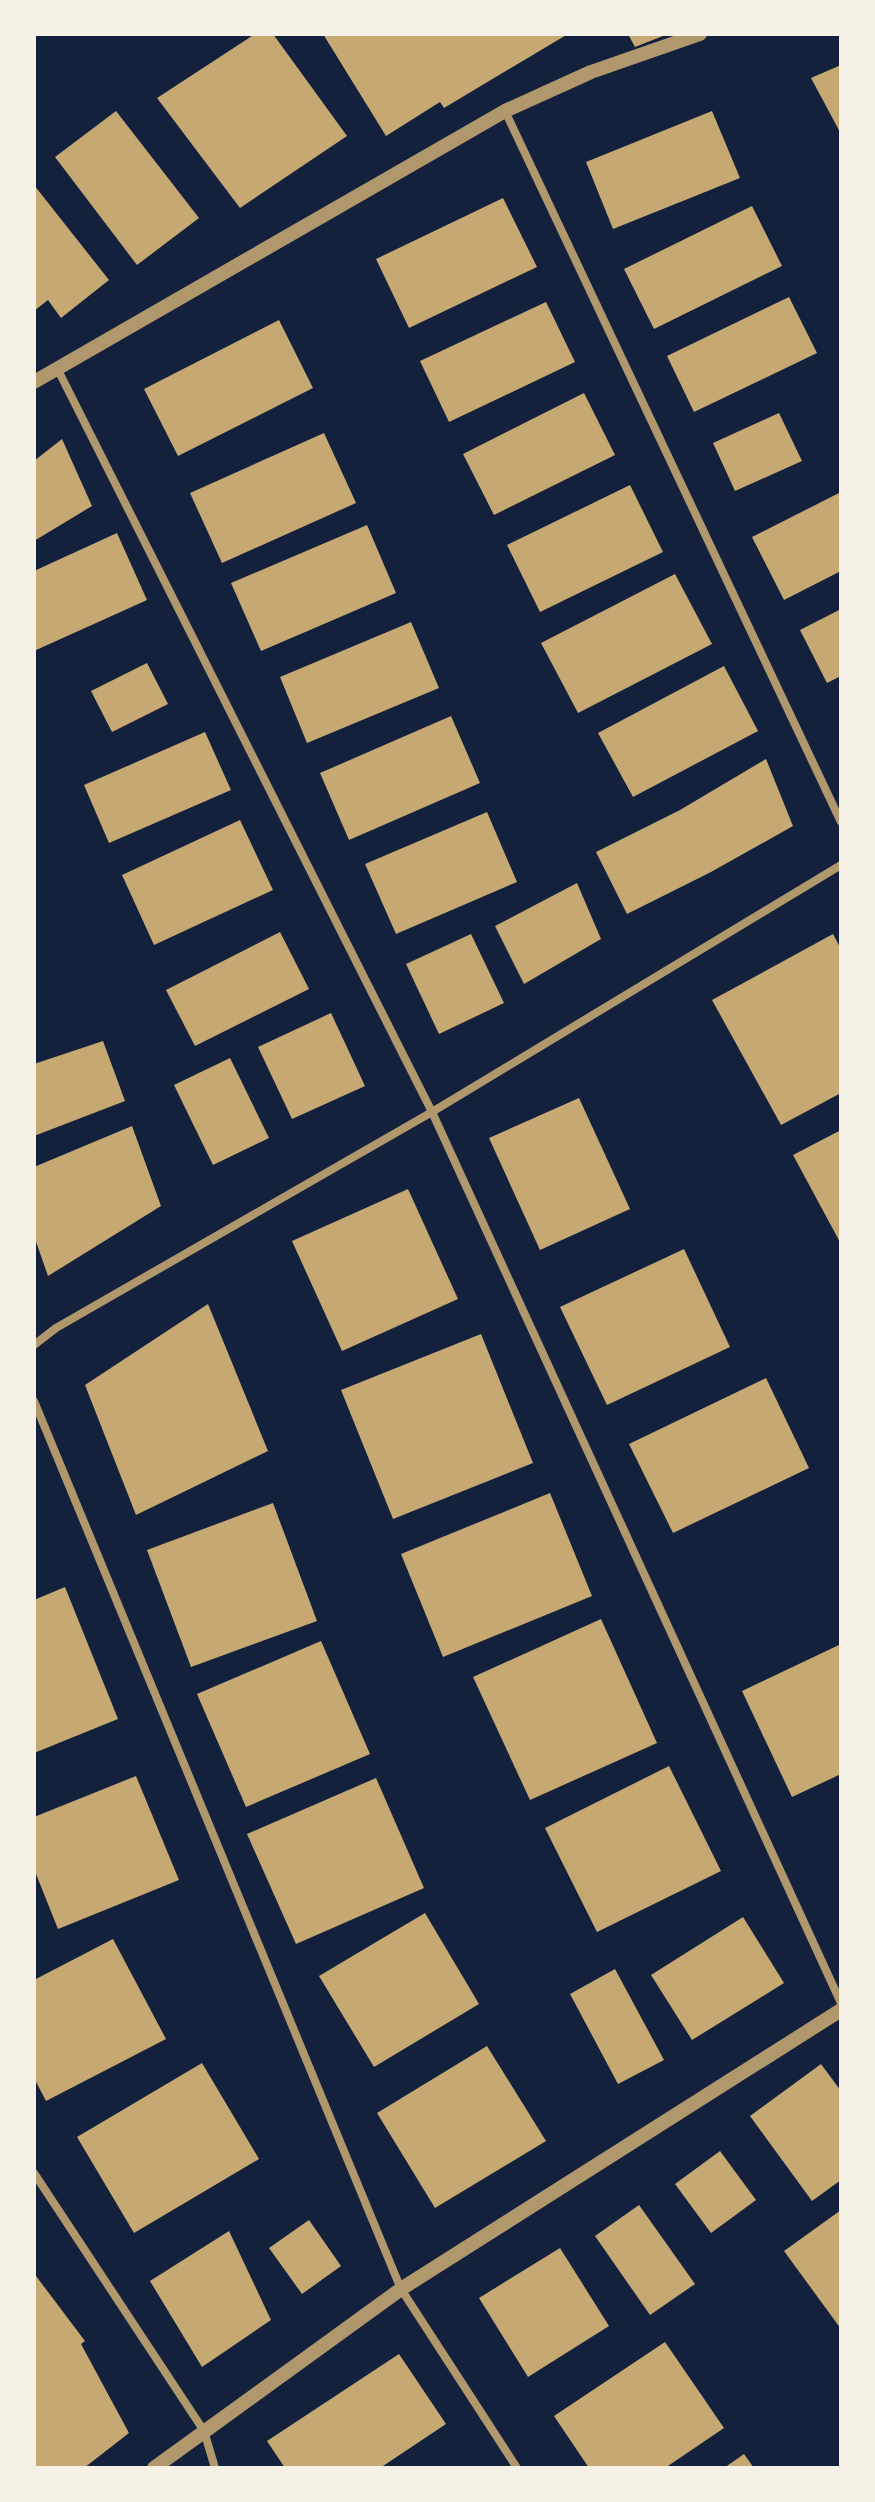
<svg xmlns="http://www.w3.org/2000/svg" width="875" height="2502" font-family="'Golos Text',sans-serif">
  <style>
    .building { fill: #c6a872 }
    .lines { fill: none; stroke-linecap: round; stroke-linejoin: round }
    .minor { stroke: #b1986c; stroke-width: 8 }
    .tertiary { stroke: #b1986c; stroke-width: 14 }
  </style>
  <rect width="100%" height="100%" fill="#14213d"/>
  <!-- building -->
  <g class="building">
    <polygon points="255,34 273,34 347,136 240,208 157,98"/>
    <polygon points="323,34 568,34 444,108 440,102 386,136"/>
    <polygon points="628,34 668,34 635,47"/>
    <polygon points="841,65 841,134 811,78"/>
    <polygon points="116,111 199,218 137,265 55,157"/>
    <polygon points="712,111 740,178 613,229 586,162"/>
    <polygon points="34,185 109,280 61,318 48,300 34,311"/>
    <polygon points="503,198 537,267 409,328 376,259"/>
    <polygon points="752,206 782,266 654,329 624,269"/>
    <polygon points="789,297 817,353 694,412 667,356"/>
    <polygon points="546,302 575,362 449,422 420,361"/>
    <polygon points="279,320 313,388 178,456 144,389"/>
    <polygon points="584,393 615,455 494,515 463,454"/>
    <polygon points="779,413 802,461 735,491 713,443"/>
    <polygon points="324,433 356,503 222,563 190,493"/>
    <polygon points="62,439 92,506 34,541 34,461"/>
    <polygon points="630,485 663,552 540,612 507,545"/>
    <polygon points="841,492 841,571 784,600 752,537"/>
    <polygon points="367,525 396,593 261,651 231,583"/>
    <polygon points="117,533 147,600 34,651 34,571"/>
    <polygon points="675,574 712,644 578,713 541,643"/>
    <polygon points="841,609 841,676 827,683 800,630"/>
    <polygon points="411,622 439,688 307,743 280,677"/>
    <polygon points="147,663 168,704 112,732 91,691"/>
    <polygon points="724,666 758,731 633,797 598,733"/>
    <polygon points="451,716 480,783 349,840 320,773"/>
    <polygon points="205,732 231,790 109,843 84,785"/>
    <polygon points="766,759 793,826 711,872 627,914 596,852 680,810"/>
    <polygon points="487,812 517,882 396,934 365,864"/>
    <polygon points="240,820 273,890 154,945 122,875"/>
    <polygon points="577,883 601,939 524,984 495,926"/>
    <polygon points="280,932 309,989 195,1046 166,990"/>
    <polygon points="471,934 504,1003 439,1034 406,964"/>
    <polygon points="833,934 841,949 841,1093 781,1125 712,1000"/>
    <polygon points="331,1013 365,1086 292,1119 258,1047"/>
    <polygon points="103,1041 125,1101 34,1136 34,1064"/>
    <polygon points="230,1058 269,1138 213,1165 174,1085"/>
    <polygon points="579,1098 630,1209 540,1250 489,1138"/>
    <polygon points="132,1126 161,1206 48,1276 34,1236 34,1167"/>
    <polygon points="841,1130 841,1244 793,1155"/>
    <polygon points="408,1189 458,1299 342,1351 292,1241"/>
    <polygon points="684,1249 730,1347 607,1405 560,1307"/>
    <polygon points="208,1304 268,1451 136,1515 85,1385"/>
    <polygon points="481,1334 533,1463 393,1519 341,1390"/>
    <polygon points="766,1378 809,1468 673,1533 629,1444"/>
    <polygon points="550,1493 592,1596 443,1657 401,1554"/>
    <polygon points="273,1503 317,1621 191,1667 147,1550"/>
    <polygon points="65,1587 118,1719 34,1753 34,1600"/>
    <polygon points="601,1619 657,1743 530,1800 473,1677"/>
    <polygon points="321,1641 370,1754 246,1807 197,1694"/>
    <polygon points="841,1644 841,1774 792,1797 742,1691"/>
    <polygon points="669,1766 721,1871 597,1932 545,1828"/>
    <polygon points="136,1776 179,1880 58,1929 34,1869 34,1817"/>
    <polygon points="376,1778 424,1888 296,1944 247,1834"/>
    <polygon points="425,1913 479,2004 374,2067 319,1976"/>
    <polygon points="743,1917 784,1983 692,2040 651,1975"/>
    <polygon points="113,1939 166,2039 46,2101 34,2078 34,1980"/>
    <polygon points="615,1969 664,2060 618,2084 570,1994"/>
    <polygon points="487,2046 546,2141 435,2208 377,2113"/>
    <polygon points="202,2063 259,2159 134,2233 77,2137"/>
    <polygon points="821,2064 841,2091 841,2180 812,2201 750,2116"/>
    <polygon points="720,2151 756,2200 711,2233 675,2184"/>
    <polygon points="639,2205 695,2284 650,2315 595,2236"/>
    <polygon points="841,2210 841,2329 784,2251"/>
    <polygon points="309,2220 341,2266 302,2294 269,2248"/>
    <polygon points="229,2231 271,2320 202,2367 150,2281"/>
    <polygon points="560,2248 609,2326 528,2377 479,2298"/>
    <polygon points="36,2276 85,2341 81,2344 129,2433 84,2468 34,2466"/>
    <polygon points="665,2342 724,2428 665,2468 589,2468 554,2416"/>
    <polygon points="399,2354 446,2424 380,2468 285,2468 267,2441"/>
    <polygon points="744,2454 754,2468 724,2468"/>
  </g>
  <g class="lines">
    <!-- minor -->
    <g class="minor">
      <polyline points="505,111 841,822"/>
      <polyline points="58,370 432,1112 841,2003"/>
      <polyline points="34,1345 56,1328 432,1112 841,865"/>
      <polyline points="34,1401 401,2289 517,2468"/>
      <polyline points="34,2173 204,2431 215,2468"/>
    </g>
    <!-- tertiary -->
    <g class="tertiary">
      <polyline points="34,382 505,111 591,72 700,34"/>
      <polyline points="154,2468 401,2289 841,2010"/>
    </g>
  </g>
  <!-- border -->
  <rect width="875" height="2502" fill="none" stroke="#f6f1e7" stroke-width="72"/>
</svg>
